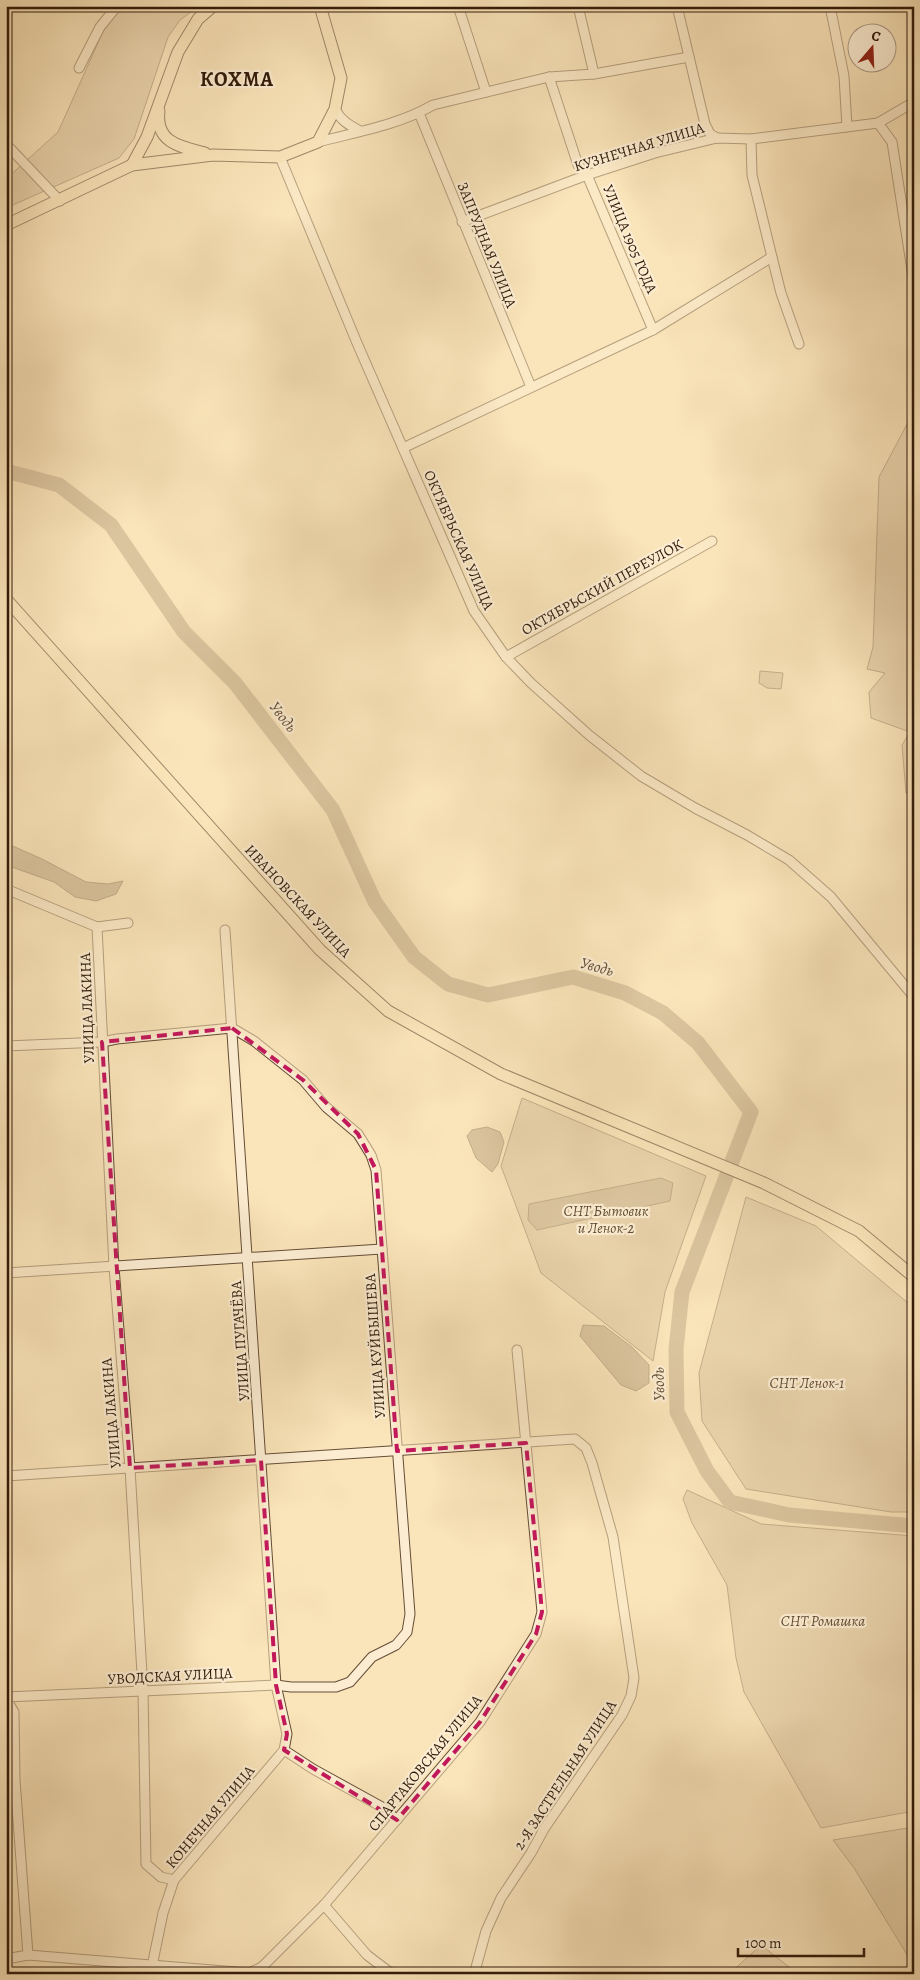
<svg xmlns="http://www.w3.org/2000/svg" width="920" height="1980" font-family="Alegreya,serif">
  <style>
    .green { fill: #d8c29b; stroke: #856e52 }
    .water { fill: #b6a07e; stroke: #816b50 }
    .lines { fill: none; stroke-linecap: round; stroke-linejoin: round }
    .river { stroke: #b6a07e; stroke-width: 15 }
    .minor-casing { stroke: #644d36; stroke-width: 11 }
    .major-casing { stroke: #321b0a; stroke-width: 13 }
    .minor { stroke: #fcedd2; stroke-width: 9 }
    .major { stroke: #fae4b9; stroke-width: 11 }
    .marked { fill: none; stroke: #c2185b; stroke-width: 4; stroke-dasharray: 10 6; stroke-linejoin: round }
    .labels { text-anchor: middle; dominant-baseline: central; stroke-width: 4.5; stroke-linejoin: round; paint-order: stroke }
    .street-label { font-size: 15px; fill: #321b0a; stroke: #fcedd2 }
    .park-label { font-size: 15px; font-style: italic; fill: #644d36; stroke: #fcedd2 }
    .water-label { font-size: 16px; font-style: italic; fill: #675038; stroke: #fcedd2 }
    .district-label { font-size: 20px; font-weight: bold; letter-spacing: 1px; fill: #321b0a; stroke: #fcedd2 }
  </style>
  <rect width="100%" height="100%" fill="#fae4b9"/>
  <filter id="stains"><feTurbulence type="fractalNoise" baseFrequency=".004" numOctaves="4"/><feColorMatrix values="0 0 0 0 .2 0 0 0 0 .09 0 0 0 0 .02 0 0 0 .5 -.17"/></filter>
  <radialGradient id="worn" r=".72"><stop offset=".6" stop-color="#630" stop-opacity="0"/><stop offset="1" stop-color="#630" stop-opacity=".3"/></radialGradient>
  <!-- green -->
  <g class="green">
    <polygon points="122,6 199,6 180,20 168,37 134,139 119,158 6,208 6,179 58,132 106,25"/>
    <polygon points="914,411 914,792 906,793 902,745 910,732 871,718 869,692 885,673 867,669 873,647 879,477"/>
    <polygon points="760,671 783,673 781,689 767,688 759,683"/>
    <polygon points="522,1098 706,1176 665,1292 653,1361 541,1273 501,1166"/>
    <polygon points="746,1197 816,1226 914,1308 914,1512 891,1512 746,1489 702,1421 699,1373"/>
    <polygon points="687,1490 761,1524 914,1536 914,1811 821,1828 744,1692 736,1658 727,1585 692,1523 683,1499"/>
    <polygon points="914,1827 914,1966 854,1868 833,1840"/>
    <polygon points="761,1945 798,1974 729,1974"/>
  </g>
  <!-- water -->
  <g class="water">
    <polygon points="6,843 42,859 86,882 108,884 123,881 116,894 96,901 75,897 54,882 6,865"/>
    <polygon points="487,1127 500,1132 504,1142 498,1164 492,1172 476,1158 467,1136 472,1130"/>
    <polygon points="661,1178 673,1183 670,1201 537,1230 528,1220 529,1204"/>
    <polygon points="583,1325 604,1326 632,1347 649,1365 649,1383 636,1391 621,1385 580,1336"/>
  </g>
  <g class="lines">
    <!-- river -->
    <polyline class="river" points="6,471 59,485 111,525 184,632 235,683 333,810 375,902 414,957 448,984 488,995 573,977 625,993 663,1013 698,1043 751,1112 682,1292 676,1349 677,1412 707,1471 730,1502 789,1515 914,1526"/>
    <!-- minor casing -->
    <g class="minor-casing">
      <g id="minor">
        <polyline points="458,6 486,92"/>
        <polyline points="578,6 594,74"/>
        <polyline points="677,6 705,124 710,134 717,138"/>
        <polyline points="830,6 844,76 847,127"/>
        <polyline points="79,68 100,27 117,6"/>
        <polyline points="549,77 578,165 587,175 653,330"/>
        <path d="M335,109C341,121 349,125 360,131"/>
        <polyline points="419,113 531,387"/>
        <polyline points="878,123 892,142 914,283"/>
        <polyline points="751,139 752,175 772,257 781,293 799,344"/>
        <path d="M318,142C356,132 399,125 433,105L549,77L594,74L689,57"/>
        <polyline points="6,144 60,201"/>
        <polyline points="280,157 357,343 474,611 506,657 531,683 589,735 641,776 695,808 747,835 789,860 831,897 914,997"/>
        <polyline points="462,222 587,175 655,153 717,138 751,139 878,123 914,102"/>
        <polyline points="403,448 653,330 772,257"/>
        <polyline points="506,657 712,541"/>
        <polyline points="6,889 97,927 128,923"/>
        <polyline points="97,927 114,1267 130,1468 143,1691 146,1864 161,1877 174,1880"/>
        <polyline points="6,1046 102,1042 117,1039 232,1028 254,1041 303,1080 326,1107 358,1134 371,1155 376,1170 410,1614 407,1632 396,1645 372,1657 350,1682 336,1687 291,1687 276,1685 6,1697"/>
        <polyline points="6,1273 382,1249"/>
        <polyline points="6,1476 575,1439 586,1448 592,1463 613,1537 634,1678 631,1696 622,1715 544,1829 531,1853 501,1898 486,1931 475,1971 472,1974"/>
        <polyline points="6,1699 14,1712 15,1780 28,1955"/>
        <polyline points="284,1750 313,1769 382,1807 397,1820"/>
        <polyline points="324,1905 367,1955 392,1974"/>
        <polyline points="6,1959 28,1955 249,1973 262,1967 324,1905 480,1722 536,1634 542,1612 517,1350"/>
        <polyline points="152,1966 163,1913 174,1880 284,1750 287,1734 276,1685 225,930"/>
      </g>
    </g>
    <!-- major casing -->
    <g class="major-casing">
      <g id="major">
        <path d="M159,111C155,143 181,147 205,153"/>
        <polyline points="132,165 147,137 178,52 198,19 213,6"/>
        <polyline points="6,225 132,165 213,155 280,157 318,142 335,109 341,78 320,6"/>
        <polyline points="6,599 320,950 388,1011 501,1074 764,1183 859,1231 914,1277"/>
      </g>
    </g>
    <!-- minor -->
    <use href="#minor" class="minor"/>
    <!-- major -->
    <use href="#major" class="major"/>
  </g>
  <!-- marked area -->
  <path d="M0 0H920V1980H0ZM232,1028L303,1080L358,1134L376,1170L397,1451L526,1443L542,1612L536,1634L480,1722L397,1820L284,1750L287,1734L276,1685L261,1460L130,1468L102,1042Z" fill="#fae4b9" fill-opacity=".55" fill-rule="evenodd"/>
  <path class="marked" d="M232,1028L303,1080L358,1134L376,1170L397,1451L526,1443L542,1612L536,1634L480,1722L397,1820L284,1750L287,1734L276,1685L261,1460L130,1468L102,1042Z"/>
  <g class="labels">
    <!-- street labels -->
    <g class="street-label">
      <text transform="translate(639 147) rotate(-17)">КУЗНЕЧНАЯ УЛИЦА</text>
      <text transform="translate(630 239) rotate(67)">УЛИЦА 1905 ГОДА</text>
      <text transform="translate(487 245) rotate(68)">ЗАПРУДНАЯ УЛИЦА</text>
      <text transform="translate(459 540) rotate(66)">ОКТЯБРЬСКАЯ УЛИЦА</text>
      <text transform="translate(602 587) rotate(-29)">ОКТЯБРЬСКИЙ ПЕРЕУЛОК</text>
      <text transform="translate(298 901) rotate(47)">ИВАНОВСКАЯ УЛИЦА</text>
      <text transform="translate(87 1008) rotate(-92)">УЛИЦА ЛАКИНА</text>
      <text transform="translate(240 1341) rotate(-94)">УЛИЦА ПУГАЧЁВА</text>
      <text transform="translate(375 1346) rotate(-94)">УЛИЦА КУЙБЫШЕВА</text>
      <text transform="translate(111 1413) rotate(-95)">УЛИЦА ЛАКИНА</text>
      <text transform="translate(170 1676) rotate(-3)">УВОДСКАЯ УЛИЦА</text>
      <text transform="translate(425 1763) rotate(-51)">СПАРТАКОВСКАЯ УЛИЦА</text>
      <text transform="translate(565 1775) rotate(-57)">2-Я ЗАСТРЕЛЬНАЯ УЛИЦА</text>
      <text transform="translate(210 1817) rotate(-50)">КОНЕЧНАЯ УЛИЦА</text>
    </g>
    <!-- park labels -->
    <g class="park-label">
      <text x="606" y="1211">СНТ Бытовик<tspan x="606" dy="17">и Ленок-2</tspan></text>
      <text x="807" y="1383">СНТ Ленок-1</text>
      <text x="823" y="1621">СНТ Ромашка</text>
    </g>
    <!-- water labels -->
    <g class="water-label">
      <text transform="translate(283 717) rotate(52)">Уводь</text>
      <text transform="translate(597 967) rotate(15)">Уводь</text>
      <text transform="translate(659 1384) rotate(-92)">Уводь</text>
    </g>
    <!-- district labels -->
    <g class="district-label">
      <text x="237" y="79">КОХМА</text>
    </g>
  </g>
  <!-- margin -->
  <rect width="920" height="1980" fill="none" stroke="#fae4b9" stroke-width="25"/>
  <rect x="8" y="8" width="905" height="1965" fill="none" stroke="#321b0a" stroke-width="2.5"/>
  <rect x="12" y="12" width="895" height="1955" fill="none" stroke="#321b0a"/>
  <!-- north arrow -->
  <g transform="translate(872 48) rotate(19)"><circle r="24" fill="#fcedd2" stroke="#ab9982"/>
  <path d="M0-4L9 19L0 12L-9 19Z" fill="#8f2418"/>
  <text y="-8" font-size="14" font-weight="bold" text-anchor="middle" fill="#321b0a">С</text>
  </g>
  <!-- scale -->
  <path d="M738 1948v8h126v-8" fill="none" stroke="#321b0a" stroke-width="2.5"/>
  <text x="745" y="1948" font-size="15" fill="#321b0a" stroke="#fcedd2" stroke-width="4" paint-order="stroke">100 m</text>
  <rect width="100%" height="100%" filter="url(#stains)"/>
  <rect width="100%" height="100%" fill="url(#worn)"/>
</svg>
